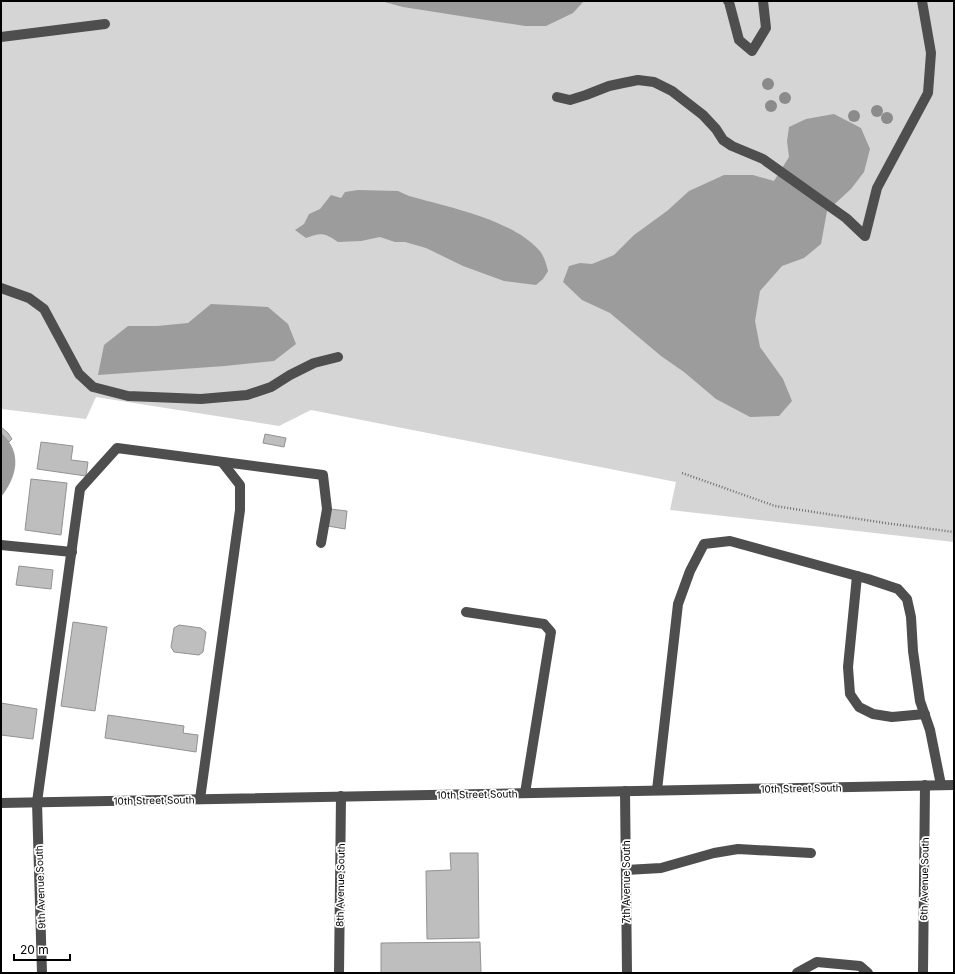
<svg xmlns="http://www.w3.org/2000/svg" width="955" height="974" font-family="Inter,sans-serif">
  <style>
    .green { fill: #d5d5d5 }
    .water { fill: #9c9c9c }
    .building { fill: #bebebe; stroke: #929292 }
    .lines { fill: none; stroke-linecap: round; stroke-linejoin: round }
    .path { stroke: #707070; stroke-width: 2.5; stroke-dasharray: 1 2; stroke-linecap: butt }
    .minor { stroke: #4e4e4e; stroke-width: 10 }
    .tree { fill: #8b8b8b }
    .labels { text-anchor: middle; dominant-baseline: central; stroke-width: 3.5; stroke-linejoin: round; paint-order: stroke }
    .street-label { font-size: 10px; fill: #000; stroke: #fff }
  </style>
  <rect width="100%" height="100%" fill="#fff"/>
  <!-- green -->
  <polygon class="green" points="1,1 954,1 954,542 670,510 676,482 311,410 279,426 96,397 86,419 1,409"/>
  <!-- water -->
  <g class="water">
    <polygon points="381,1 584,1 573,13 546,26 525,26 403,7"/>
    <polygon points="834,114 861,128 870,149 864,172 851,189 827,211 821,244 804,258 782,266 760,291 755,321 760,347 783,379 792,401 779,416 750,417 716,399 684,372 661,356 610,313 582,300 563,282 569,266 580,263 592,264 614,255 634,235 667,211 689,191 724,175 753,175 774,181 789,157 787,141 789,127 806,119"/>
    <path d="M358,190L398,191L409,196C448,207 510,219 538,249C544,255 546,263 548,271L543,279L536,285L504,281L463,266L426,248L405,242H395L380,237L361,241L338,242C325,233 321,232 306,238L295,230L304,224L309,214L320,209L331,195L341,198L345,192Z"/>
    <polygon points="211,304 268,307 288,324 296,344 274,361 225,366 98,375 104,345 128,326 157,326 188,323"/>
    <path d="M1,433C23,452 17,477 1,497Z"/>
  </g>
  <!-- building -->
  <g class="building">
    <polygon points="1,427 8,433 12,439 9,442 1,433"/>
    <polygon points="265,434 286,438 284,447 263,443"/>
    <polygon points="41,442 73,446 71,460 88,462 86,476 37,469"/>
    <polygon points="31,479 67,483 61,535 25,530"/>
    <polygon points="330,509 347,511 345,529 328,526"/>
    <polygon points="19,566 53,570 51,589 16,585"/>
    <polygon points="73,622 107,627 95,711 61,706"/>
    <polygon points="179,625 201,628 206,632 203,652 199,655 174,652 171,647 174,628"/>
    <polygon points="1,703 37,709 33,739 1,735"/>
    <polygon points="108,715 184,726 183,733 198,735 196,752 105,738"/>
    <polygon points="450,853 478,853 479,938 427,939 426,871 451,870"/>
    <polygon points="480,942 481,973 381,973 381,943"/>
  </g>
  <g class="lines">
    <!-- path -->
    <polyline class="path" points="682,473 775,506 885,523 954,532"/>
    <!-- minor -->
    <g class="minor">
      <polyline points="728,1 729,2 739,40 752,51 766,28 763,1"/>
      <polyline points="1,37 105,24"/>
      <polyline points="557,97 570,100 586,95 609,86 623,83 638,80 654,82 672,91 703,115 716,129 723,140 732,146 763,159 846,218 865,236 877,188 928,93 931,53 922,1"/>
      <polyline points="1,288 29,298 44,309 79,374 93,387 128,396 201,399 247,395 271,387 290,375 314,363 338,357"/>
      <polyline points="1,545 72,552"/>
      <polyline points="857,576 848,667 850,694 859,707 873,714 892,717 925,714"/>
      <polyline points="466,612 544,624 551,632 525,793"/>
      <polyline points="657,790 678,604 690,571 704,544 730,541 868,579 898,589 907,599 911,617 913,651 920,701 930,730 941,785"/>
      <polyline points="625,791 627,973"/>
      <polyline points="200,799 240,510 240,485 222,462"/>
      <polyline points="1,803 954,785"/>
      <polyline points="626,870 661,868 714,853 738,849 811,853"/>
      <polyline points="42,973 37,802 80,489 117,448 323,475 327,509 321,543"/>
      <polyline points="339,973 341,796"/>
      <polyline points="797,973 817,962 860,966 868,973"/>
      <polyline points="923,973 925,785"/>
    </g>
  </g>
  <!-- trees -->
  <g class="tree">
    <circle cx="768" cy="84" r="6"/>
    <circle cx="785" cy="98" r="6"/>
    <circle cx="771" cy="106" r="6"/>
    <circle cx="877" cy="111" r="6"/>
    <circle cx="854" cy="116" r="6"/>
    <circle cx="887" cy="118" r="6"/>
  </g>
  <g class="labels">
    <!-- street labels -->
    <g class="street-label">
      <text transform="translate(801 788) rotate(-1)">10th Street South</text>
      <text transform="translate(477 794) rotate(-1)">10th Street South</text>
      <text transform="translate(154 800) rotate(-1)">10th Street South</text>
      <text transform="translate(924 879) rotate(-89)">6th Avenue South</text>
      <text transform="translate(626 882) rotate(-90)">7th Avenue South</text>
      <text transform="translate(340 885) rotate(-89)">8th Avenue South</text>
      <text transform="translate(40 887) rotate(-92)">9th Avenue South</text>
    </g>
  </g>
  <!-- border -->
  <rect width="955" height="974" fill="none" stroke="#000000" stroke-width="4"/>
  <!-- scale -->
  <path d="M14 954v6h56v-6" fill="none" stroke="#000000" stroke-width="2"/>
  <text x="20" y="954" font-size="12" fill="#000000" stroke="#ffffff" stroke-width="3" paint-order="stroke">20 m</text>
</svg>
